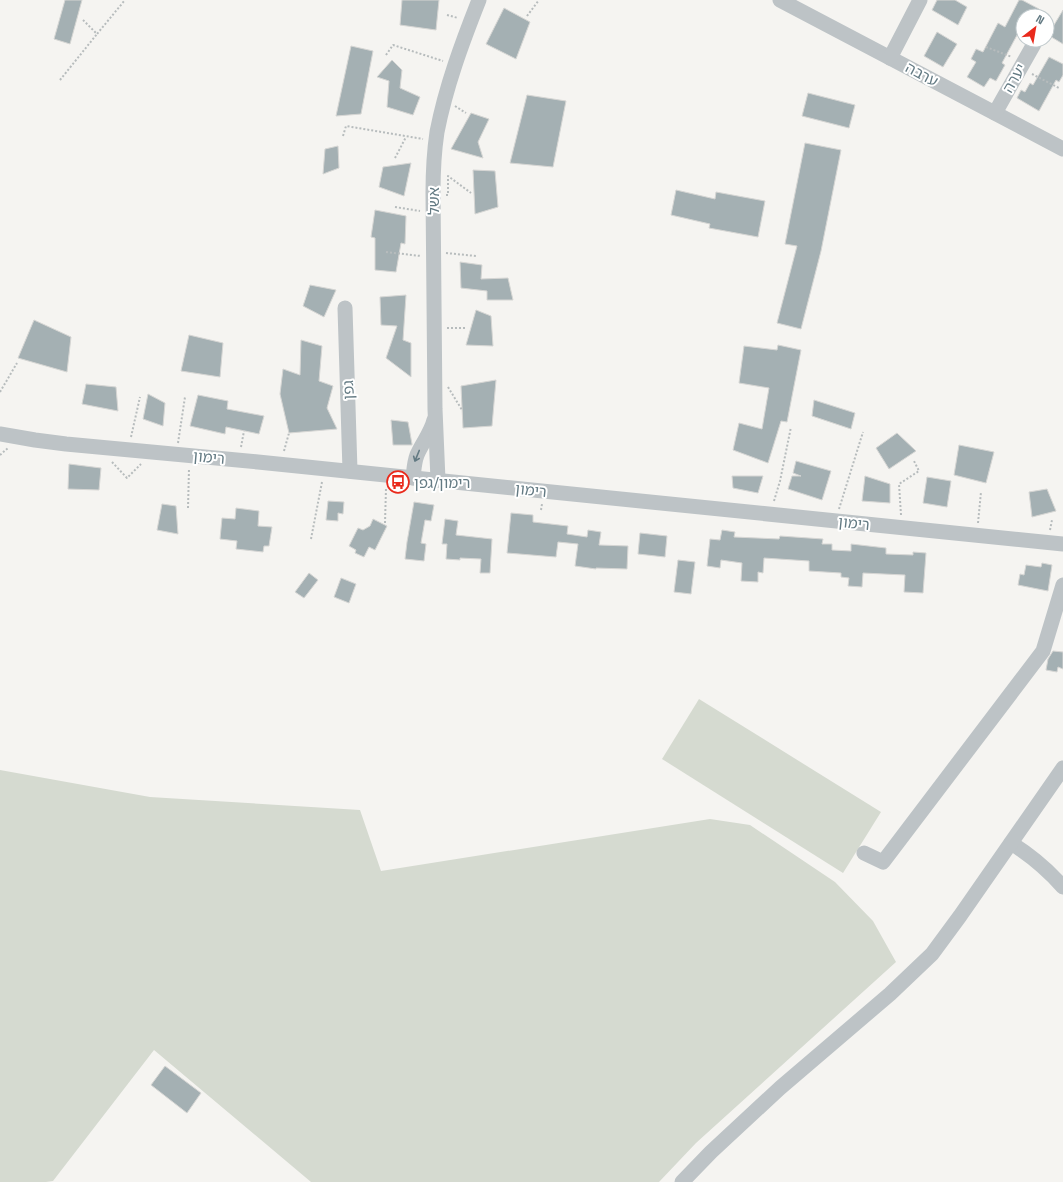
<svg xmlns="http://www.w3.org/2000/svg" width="1063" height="1182" font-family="'Space Grotesk','Noto Sans Hebrew',sans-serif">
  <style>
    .green { fill: #d5dad0 }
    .building { fill: #a4b0b3; stroke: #d6d6d4 }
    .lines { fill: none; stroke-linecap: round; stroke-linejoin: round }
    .path { stroke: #b7bcbd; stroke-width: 2; stroke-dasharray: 2 2; stroke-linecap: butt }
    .minor { stroke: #bdc3c6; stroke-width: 15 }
    .oneway { stroke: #637a83 }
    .labels { text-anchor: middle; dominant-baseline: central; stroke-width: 4; stroke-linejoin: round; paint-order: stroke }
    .street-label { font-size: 15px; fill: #637a83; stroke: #fff }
    .poi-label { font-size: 15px; fill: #637a83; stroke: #fff; text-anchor: start }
  </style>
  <rect width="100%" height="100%" fill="#f5f4f1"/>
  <!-- green -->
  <g class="green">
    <polygon points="699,699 881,812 843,873 662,759"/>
    <polygon points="0,770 150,797 360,810 381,871 710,819 750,825 835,882 873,921 896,962 696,1143 659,1182 311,1182 154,1050 53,1181 46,1182 0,1182"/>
  </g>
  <!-- building -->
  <g class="building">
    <polygon points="65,0 82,0 70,44 54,39"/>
    <polygon points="402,0 439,0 436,30 400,25"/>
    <polygon points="937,0 955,0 967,7 958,25 932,10"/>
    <polygon points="1019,0 1022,0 1039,9 1035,16 1023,16 1023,24 1002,63 1005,65 996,81 990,78 984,87 967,77 976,62 971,59 976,49 983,52 998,23 1005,27"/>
    <polygon points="504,8 530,22 516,59 486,44"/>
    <polygon points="1063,10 1063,44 1048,35"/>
    <polygon points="937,32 957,44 943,67 924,56"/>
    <polygon points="351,46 373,51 361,114 336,116"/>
    <polygon points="1049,57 1063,64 1063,75 1059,82 1056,80 1039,111 1017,98 1021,90 1025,92 1030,83 1033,85"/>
    <polygon points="392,60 402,70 400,88 420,97 413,115 387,107 389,81 377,77"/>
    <polygon points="808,93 855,105 849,128 802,116"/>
    <polygon points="527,95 566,101 553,167 510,163"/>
    <polygon points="471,113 489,119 478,142 483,158 451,149"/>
    <polygon points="805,143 841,150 821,251 801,329 777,323 797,246 785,244"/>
    <polygon points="338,146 339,168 323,174 325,149"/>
    <polygon points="411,163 404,196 379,187 383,167"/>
    <polygon points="473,170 495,171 498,207 475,214"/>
    <polygon points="676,190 715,199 716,192 765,201 758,237 709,228 710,224 671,215"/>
    <polygon points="375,210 406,216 405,244 401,243 396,272 375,270 375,238 371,237"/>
    <polygon points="460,262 482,265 481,279 508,278 513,300 487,300 487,291 461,288"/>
    <polygon points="310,285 336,290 324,317 303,306"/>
    <polygon points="406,295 403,340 411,343 411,377 386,358 397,326 381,325 380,297"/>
    <polygon points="476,310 491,316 493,346 466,345"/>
    <polygon points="34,320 71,337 67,372 18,358"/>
    <polygon points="189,335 223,343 220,377 181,371"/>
    <polygon points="301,340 322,346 319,381 333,386 327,408 337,429 289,433 280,394 283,369 300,375"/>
    <polygon points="778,345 801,350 787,422 781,421 768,463 733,450 739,423 762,429 769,388 739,383 744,346 777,350"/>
    <polygon points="496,380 492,426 463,428 461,386"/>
    <polygon points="86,384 116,387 118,411 82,404"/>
    <polygon points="148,394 165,403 163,426 143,419"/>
    <polygon points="198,395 228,401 227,409 264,416 259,434 226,427 225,434 190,426"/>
    <polygon points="814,400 855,413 851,429 812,416"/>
    <polygon points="391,420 408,422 412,444 412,445 393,445"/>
    <polygon points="897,433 916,451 889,469 876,448"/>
    <polygon points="959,445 994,452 986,483 954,475"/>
    <polygon points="796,461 831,471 822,500 788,489 792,476 801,476 793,473"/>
    <polygon points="69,464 101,468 99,490 68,489"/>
    <polygon points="732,476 763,476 758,493 733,488"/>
    <polygon points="865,476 890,484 890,503 862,501"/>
    <polygon points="927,477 951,481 947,507 923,503"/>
    <polygon points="1047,489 1056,511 1032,517 1029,492"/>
    <polygon points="328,501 344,502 343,514 338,513 338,521 326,520"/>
    <polygon points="414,502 434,505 431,521 425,520 421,543 426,544 424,561 405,559 407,542"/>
    <polygon points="162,504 176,506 178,534 157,530"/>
    <polygon points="236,508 259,511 258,526 272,527 269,546 264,546 263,552 236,549 237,541 220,539 222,518 235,519"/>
    <polygon points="511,513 533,515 533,522 568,526 567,534 587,537 588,530 601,532 599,545 628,546 627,569 596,568 596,569 575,566 578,544 558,542 556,557 507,553"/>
    <polygon points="373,519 387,526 375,550 369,547 364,557 355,553 356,550 349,546 358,528 363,530 370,526"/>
    <polygon points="445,519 458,521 456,535 492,539 490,573 480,573 481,559 460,558 460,560 446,559 447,544 442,544"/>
    <polygon points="722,530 735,532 734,537 779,539 780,536 823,539 822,544 832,544 832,550 851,551 851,544 886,548 886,554 913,555 913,552 926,553 923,593 904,592 905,575 863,573 862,587 848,586 849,578 841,577 841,573 809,571 809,561 764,558 763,573 758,572 758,582 741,581 742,563 721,560 720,568 707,566 710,539 720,540"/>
    <polygon points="640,533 667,536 665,557 638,554"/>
    <polygon points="678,560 695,562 691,594 674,592"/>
    <polygon points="1042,563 1052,565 1048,591 1018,585 1020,574 1024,575 1026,565 1041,567"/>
    <polygon points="309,573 318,580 304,598 295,592"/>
    <polygon points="341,578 356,584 349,603 334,597"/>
    <polygon points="1053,651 1063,652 1063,669 1058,667 1057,672 1046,670 1048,659"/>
    <polygon points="165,1066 201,1093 187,1113 151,1085"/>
  </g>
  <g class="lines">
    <!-- path -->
    <g class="path">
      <polyline points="447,15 458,18"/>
      <polyline points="527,16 539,0"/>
      <polyline points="83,20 97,34 125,0"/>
      <polyline points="986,47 1012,57"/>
      <polyline points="386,55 393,45 443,61"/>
      <polyline points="1032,74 1059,88"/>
      <polyline points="60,80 97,34"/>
      <polyline points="455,106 466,113"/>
      <polyline points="343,136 346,126 423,139"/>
      <polyline points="395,158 406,137"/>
      <polyline points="446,195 448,195 448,176 471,193"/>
      <polyline points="395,207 420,211"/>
      <polyline points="386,252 421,256"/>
      <polyline points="446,253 476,256"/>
      <polyline points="447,328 466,328"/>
      <polyline points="448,387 462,410"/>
      <polyline points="0,392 17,363"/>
      <polyline points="131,437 140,397"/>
      <polyline points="178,443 185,397"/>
      <polyline points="241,447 244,431"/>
      <polyline points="284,451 289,433"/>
      <polyline points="0,455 8,448"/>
      <polyline points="112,462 127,478 141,464"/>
      <polyline points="774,501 780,481 791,427"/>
      <polyline points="188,508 189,469"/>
      <polyline points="839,509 863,432"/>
      <polyline points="541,510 542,504"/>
      <polyline points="901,515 899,484 919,471 914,461"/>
      <polyline points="385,523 386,488"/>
      <polyline points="978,523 981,492"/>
      <polyline points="1050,530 1052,520"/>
      <polyline points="311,539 322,482"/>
    </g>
    <!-- minor -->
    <g class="minor">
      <polyline points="780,0 1063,149"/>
      <polyline points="890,58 920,0"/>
      <polyline points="995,113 1034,44"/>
      <polyline points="345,308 350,471"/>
      <polyline points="0,434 35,440 66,444 258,462 1063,544"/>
      <path d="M413,478C414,470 414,463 417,455C422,443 431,433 434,420"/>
      <path d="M438,480L435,409L433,193C433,173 434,152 437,132C446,86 462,43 479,0"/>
      <path d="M1011,843C1030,855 1048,870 1063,887"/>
      <polyline points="864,853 883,862 1043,651 1063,585"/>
      <polyline points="682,1182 711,1152 780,1088 890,994 932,954 960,916 1063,768"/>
    </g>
  </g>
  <!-- one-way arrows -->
  <defs><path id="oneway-shaft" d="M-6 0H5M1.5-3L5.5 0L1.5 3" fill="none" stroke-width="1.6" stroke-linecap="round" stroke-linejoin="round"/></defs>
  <use class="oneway" href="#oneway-shaft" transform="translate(417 456) rotate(112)"/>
  <!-- icons -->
  <defs>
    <g id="bus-ring" transform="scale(1.15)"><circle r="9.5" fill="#fff" stroke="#e92a1c" stroke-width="1.5"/><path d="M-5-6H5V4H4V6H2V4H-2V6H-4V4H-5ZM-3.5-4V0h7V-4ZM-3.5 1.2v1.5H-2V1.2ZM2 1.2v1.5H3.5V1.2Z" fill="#e92a1c"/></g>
  </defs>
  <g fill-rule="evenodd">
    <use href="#bus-ring" x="398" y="482"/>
  </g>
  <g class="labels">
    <!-- street labels -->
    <g class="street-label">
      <text transform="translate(922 74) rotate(28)">ערבה</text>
      <text transform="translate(1014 78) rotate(-60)">יערה</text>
      <text transform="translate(433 201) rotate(-90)">אשל</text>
      <text transform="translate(348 390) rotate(-92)">גפן</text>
      <text transform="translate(209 457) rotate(5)">רימון</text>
      <text transform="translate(531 490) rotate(6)">רימון</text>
      <text transform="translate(854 523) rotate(6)">רימון</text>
    </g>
    <!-- poi labels -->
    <g class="poi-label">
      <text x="414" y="482">רימון/גפן</text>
    </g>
  </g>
  <!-- north arrow -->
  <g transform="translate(1035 28) rotate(31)"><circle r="19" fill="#ffffff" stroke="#c1cacd"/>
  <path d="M0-3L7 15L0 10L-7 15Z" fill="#e92a1c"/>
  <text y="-6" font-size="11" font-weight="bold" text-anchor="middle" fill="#637a83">N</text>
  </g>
</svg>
